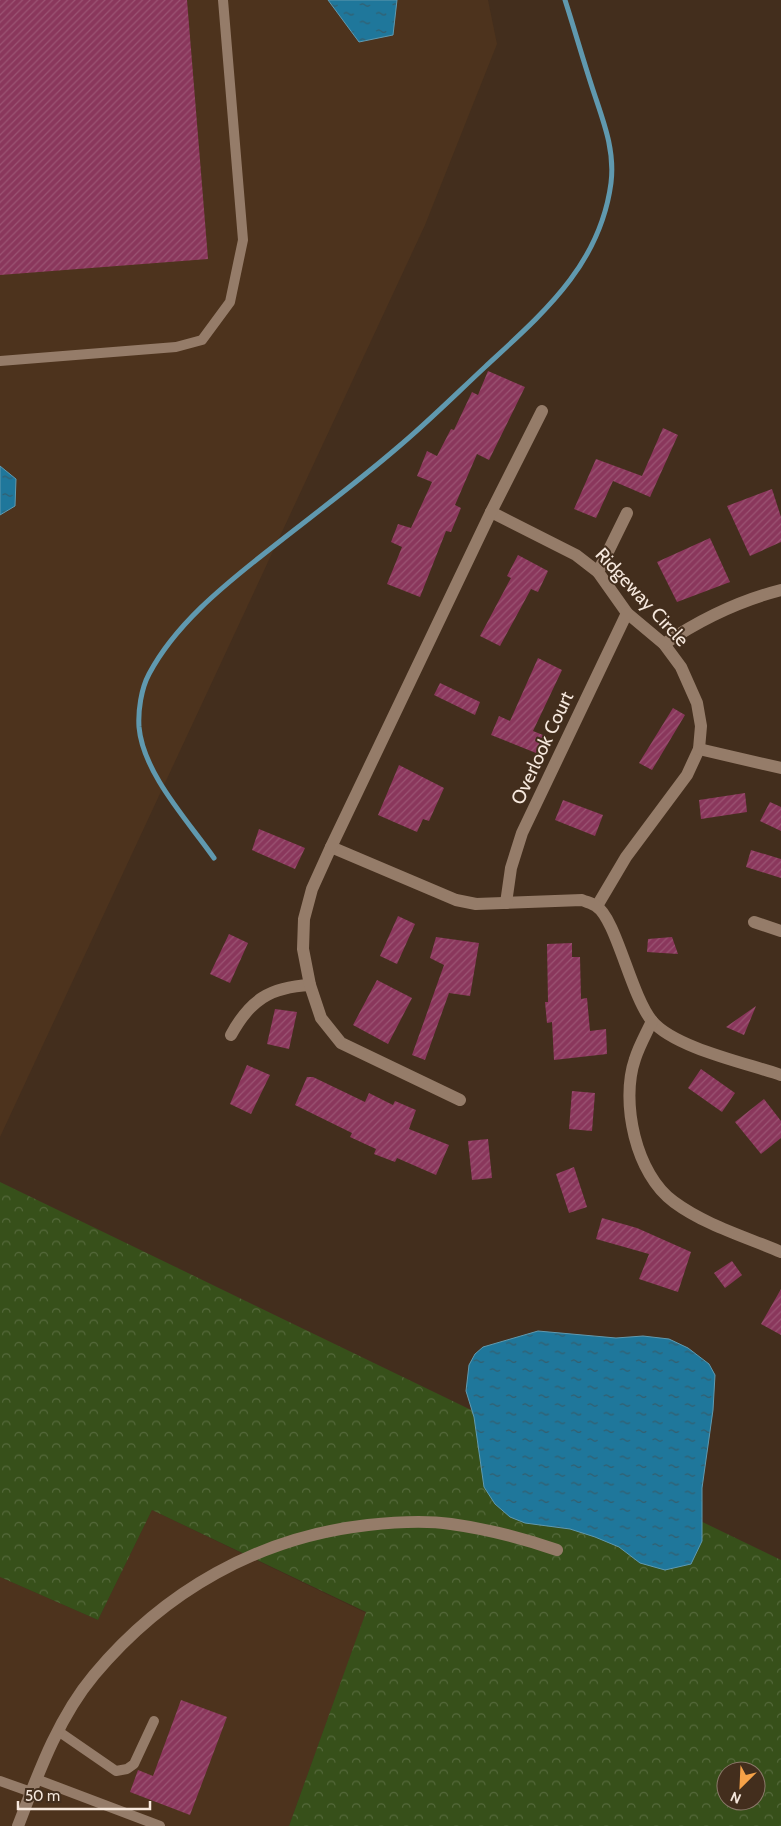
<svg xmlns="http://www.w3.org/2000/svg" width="781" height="1826" font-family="Cabin,sans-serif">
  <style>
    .built { fill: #4d331d }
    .forest { fill: url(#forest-crowns); fill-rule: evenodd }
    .water { fill: url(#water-ripples); stroke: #6099af }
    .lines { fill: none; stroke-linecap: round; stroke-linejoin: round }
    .stream { stroke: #6099af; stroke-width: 5 }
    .building { fill: url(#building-hatch) }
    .lane { stroke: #957c69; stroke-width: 10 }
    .street { stroke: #957c69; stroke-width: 12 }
    .labels { text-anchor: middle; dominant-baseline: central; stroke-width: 4; stroke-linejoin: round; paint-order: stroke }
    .street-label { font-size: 19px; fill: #f6e8dd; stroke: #432e1d }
  </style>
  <defs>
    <pattern id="forest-crowns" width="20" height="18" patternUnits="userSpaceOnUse" patternTransform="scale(1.25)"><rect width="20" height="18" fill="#37501a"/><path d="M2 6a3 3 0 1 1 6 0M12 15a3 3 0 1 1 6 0" fill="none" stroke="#55693b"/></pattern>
    <pattern id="water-ripples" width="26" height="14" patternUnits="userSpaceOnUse" patternTransform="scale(1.25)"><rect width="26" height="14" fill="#1f779b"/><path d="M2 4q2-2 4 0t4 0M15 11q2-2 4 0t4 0" fill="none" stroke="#345e6e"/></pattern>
    <pattern id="building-hatch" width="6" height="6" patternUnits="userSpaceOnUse" patternTransform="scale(1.25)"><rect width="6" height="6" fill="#8a375c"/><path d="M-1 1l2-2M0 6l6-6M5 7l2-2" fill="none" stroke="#9b5473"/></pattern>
  </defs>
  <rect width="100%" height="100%" fill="#432e1d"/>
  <!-- built -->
  <g class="built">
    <polygon points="0,0 488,0 497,44 425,225 0,1137"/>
    <polygon points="152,1510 366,1613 289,1826 0,1826 0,1577 98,1620"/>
  </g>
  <!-- forest -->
  <path class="forest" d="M0,1182L781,1560V1826H289L366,1612L152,1510L98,1620L0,1577ZM726,1771H756V1801H726Z"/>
  <!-- water -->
  <g class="water">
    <polygon points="328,0 397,0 393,35 359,42"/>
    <polygon points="0,466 16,479 15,506 0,515"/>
    <polygon points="538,1331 616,1338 643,1336 669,1339 688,1348 709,1364 715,1375 713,1410 702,1488 702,1541 691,1564 665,1570 640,1563 619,1547 595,1537 570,1529 525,1523 510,1517 495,1504 484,1487 474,1417 466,1391 469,1365 475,1354 483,1347"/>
  </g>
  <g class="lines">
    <!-- stream -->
    <path class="stream" d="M214,858C188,821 143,773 139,727C138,711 141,689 149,674C175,625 222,587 265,553C309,518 354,485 397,448C427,423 456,394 485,367C542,314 600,266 611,183C615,151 604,123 594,93C584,63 575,31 565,0"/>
  </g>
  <!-- building -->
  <g class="building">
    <polygon points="0,0 187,0 208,259 0,275"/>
    <polygon points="488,371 525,387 489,460 477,454 455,505 461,508 451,532 446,531 420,597 387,584 402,547 391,542 398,524 411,528 432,482 417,476 427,451 437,456 451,429 454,430 472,392 478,395"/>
    <polygon points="663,428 678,435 650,497 613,481 596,518 574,509 596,459 642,476"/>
    <polygon points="772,489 781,517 781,542 750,556 727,506"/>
    <polygon points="710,538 730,582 677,602 657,562"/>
    <polygon points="518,555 548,571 538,592 531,589 500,646 480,636 511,578 507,576"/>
    <polygon points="538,658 562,670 533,731 543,735 536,753 491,735 499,716 510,721"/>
    <polygon points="440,683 480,702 475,715 434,695"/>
    <polygon points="673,708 685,715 652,770 639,763"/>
    <polygon points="399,765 444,788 429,821 423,819 417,832 378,815"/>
    <polygon points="745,793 747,812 701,819 699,800"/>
    <polygon points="563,800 603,815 595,836 555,820"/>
    <polygon points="770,802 781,807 781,831 760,821"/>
    <polygon points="259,829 305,848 295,869 252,850"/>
    <polygon points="751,850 781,859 781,878 746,867"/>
    <polygon points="398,916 415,924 397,964 380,956"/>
    <polygon points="229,934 248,943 230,983 210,974"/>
    <polygon points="436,937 479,943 470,996 449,993 425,1060 412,1055 444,965 430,958"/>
    <polygon points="672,937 678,954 647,952 648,939"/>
    <polygon points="572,943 572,957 580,957 581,999 587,998 590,1031 606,1029 607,1054 554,1060 552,1022 547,1023 545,1002 548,1002 547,944"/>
    <polygon points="377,980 412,998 388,1044 353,1025"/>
    <polygon points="756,1006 744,1035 726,1027"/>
    <polygon points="275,1009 297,1012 289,1049 267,1044"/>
    <polygon points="247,1065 270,1075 251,1114 230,1104"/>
    <polygon points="701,1069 735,1093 722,1112 688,1088"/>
    <polygon points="307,1077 313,1077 365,1102 369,1093 393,1105 395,1101 416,1110 409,1129 449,1145 436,1175 397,1158 395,1162 374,1154 376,1149 350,1137 352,1133 295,1105"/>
    <polygon points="572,1091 595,1093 592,1131 569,1129"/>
    <polygon points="764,1099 781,1121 781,1138 761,1154 735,1122"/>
    <polygon points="488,1139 492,1178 472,1180 468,1141"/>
    <polygon points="574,1167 587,1207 569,1213 556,1174"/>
    <polygon points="602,1218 637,1228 691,1252 678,1292 639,1279 649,1254 596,1239"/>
    <polygon points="732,1261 742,1275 725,1288 714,1273"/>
    <polygon points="781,1289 781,1335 761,1324"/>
    <polygon points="181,1700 227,1717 190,1815 130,1792 138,1770 153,1776"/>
  </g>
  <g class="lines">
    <!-- lane -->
    <g class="lane">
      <polyline points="0,361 176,347 202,340 230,302 243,240 223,0"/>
      <polyline points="58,1731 116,1771 127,1769 134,1764 154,1721"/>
      <polyline points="36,1779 160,1826"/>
      <polyline points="0,1781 31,1792"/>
    </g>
    <!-- street -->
    <g class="street">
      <polyline points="491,512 576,555 598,572 627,613 664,644 681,667 697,703 701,726 699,749 687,775 626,857 597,906"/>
      <polyline points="598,572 627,513"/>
      <path d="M664,644C701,619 738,601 781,590"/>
      <polyline points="699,749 781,768"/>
      <path d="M331,847L456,900L476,904L582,900C586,902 592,903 596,906C616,918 631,996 652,1021C675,1048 746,1063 781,1075"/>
      <polyline points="506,903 511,868 522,833 627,613"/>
      <polyline points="754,922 781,931"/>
      <path d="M652,1021C646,1034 639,1046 635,1059C620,1102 636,1175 674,1202C705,1225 746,1237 781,1252"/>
      <path d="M231,1035C250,1000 270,987 310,985"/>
      <polyline points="460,1100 341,1043 321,1018 310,985 303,949 304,919 312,889 331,847 491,512 542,411"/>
      <path d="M18,1826C38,1774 58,1718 94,1675C164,1591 259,1537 368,1525C395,1522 424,1520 451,1524C488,1529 522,1538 557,1550"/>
    </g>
  </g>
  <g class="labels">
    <!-- street labels -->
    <g class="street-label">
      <text transform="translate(642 597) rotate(47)">Ridgeway Circle</text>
      <text transform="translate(542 748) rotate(-65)">Overlook Court</text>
    </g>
  </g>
  <!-- north arrow -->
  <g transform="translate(741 1786) rotate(204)"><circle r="24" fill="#432e1d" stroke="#8b786a"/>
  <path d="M0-4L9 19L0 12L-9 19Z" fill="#f6a248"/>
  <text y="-8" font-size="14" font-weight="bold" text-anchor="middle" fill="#f6e8dd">N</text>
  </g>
  <!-- scale -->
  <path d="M18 1801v8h132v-8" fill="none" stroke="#f6e8dd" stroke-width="2.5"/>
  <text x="25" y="1801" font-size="15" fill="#f6e8dd" stroke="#432e1d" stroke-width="4" paint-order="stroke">50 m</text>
</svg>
